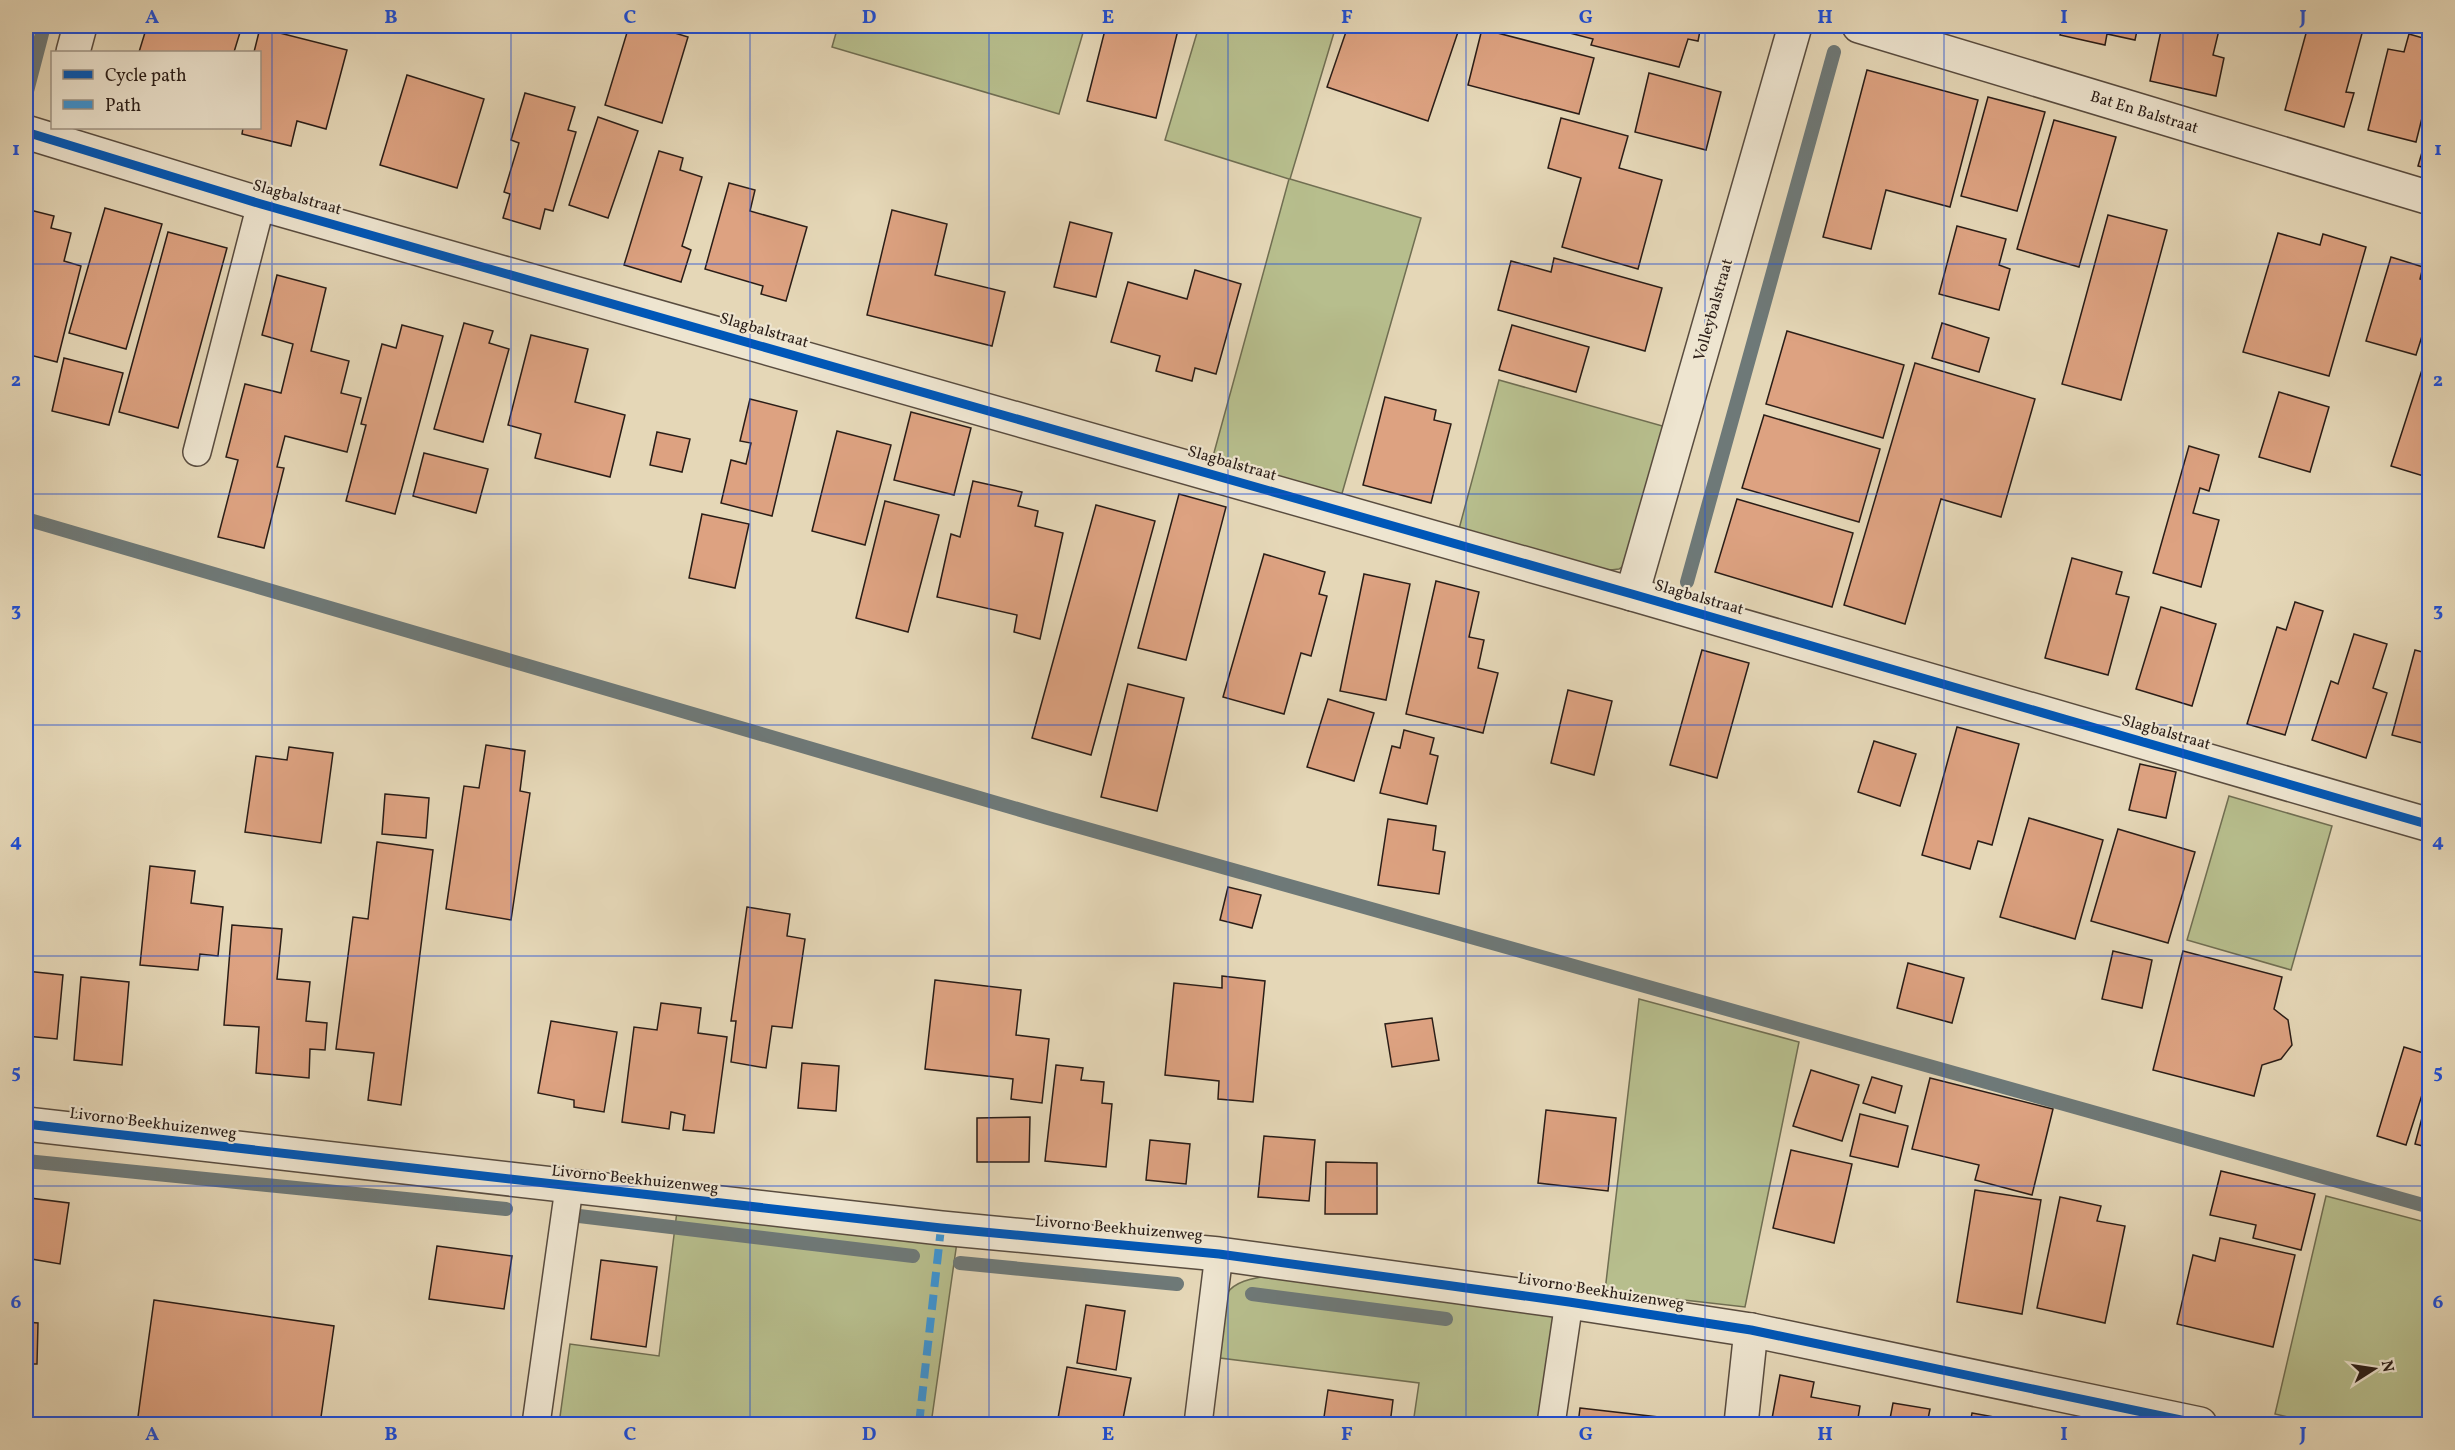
<svg xmlns="http://www.w3.org/2000/svg" width="2455" height="1450" font-family="Vollkorn,serif">
  <style>
    .green { fill: #b7be8d; stroke: #706e52; stroke-width: 1.5 }
    .lines { fill: none; stroke-linecap: round; stroke-linejoin: round }
    .stream { stroke: #6e7978; stroke-width: 14 }
    .building { fill: #dda281; stroke: #2a1d17; stroke-width: 1.5 }
    .service-casing { stroke: #594c3f; stroke-width: 30 }
    .minor-casing { stroke: #594c3f; stroke-width: 36 }
    .service { stroke: #eee5d0; stroke-width: 27 }
    .minor { stroke: #eee5d0; stroke-width: 33 }
    .quiet { stroke: #3c94d4; stroke-width: 8; stroke-dasharray: 15 8; stroke-linecap: butt }
    .cycleway-casing { stroke: #eee5d0; stroke-width: 13 }
    .cycleway { stroke: #0057b8; stroke-width: 9 }
    .grid { fill: none; stroke: #1d4ed8; stroke-width: 1.5; stroke-opacity: 0.55 }
    .labels { text-anchor: middle; dominant-baseline: central; stroke-width: 4.5; stroke-linejoin: round; paint-order: stroke }
    .street-label { font-size: 16px; fill: #2a1d17; stroke: #eee5d0 }
    .neatline { fill: none; stroke: #1d4ed8; stroke-width: 2 }
    .grid-label { font-size: 20px; text-anchor: middle; font-weight: bold; fill: #1d4ed8 }
  </style>
  <rect width="100%" height="100%" fill="#e5d7b7"/>
  <filter id="stains"><feTurbulence type="fractalNoise" baseFrequency=".00333" numOctaves="4"/><feColorMatrix values="0 0 0 0 .2 0 0 0 0 .09 0 0 0 0 .02 0 0 0 .5 -.17"/></filter>
  <radialGradient id="worn" r=".72"><stop offset=".6" stop-color="#630" stop-opacity="0"/><stop offset="1" stop-color="#630" stop-opacity=".3"/></radialGradient>
  <!-- green -->
  <g class="green">
    <polygon points="838,26 1085,26 1059,114 832,47"/>
    <polygon points="1199,26 1336,26 1290,179 1421,218 1341,497 1212,460 1289,179 1165,140"/>
    <polygon points="1499,380 1666,427 1630,561 1619,569 1602,571 1459,529"/>
    <polygon points="2229,796 2332,826 2291,970 2187,940"/>
    <polygon points="1639,999 1799,1042 1745,1307 1605,1291"/>
    <polygon points="2326,1196 2429,1223 2429,1424 2317,1424 2275,1414"/>
    <polygon points="677,1211 957,1242 931,1424 559,1424 570,1344 659,1356"/>
    <path d="M1276,1275L1555,1315L1537,1424H1413L1419,1383L1220,1358C1222,1303 1211,1281 1276,1275Z"/>
  </g>
  <g class="lines">
    <!-- stream -->
    <g class="stream">
      <polyline points="26,95 44,26"/>
      <polyline points="26,519 1048,818 2430,1207"/>
      <polyline points="1687,582 1834,52"/>
      <polyline points="26,1161 506,1209"/>
      <polyline points="579,1216 913,1256"/>
      <polyline points="960,1263 1177,1284"/>
      <polyline points="1252,1294 1446,1319"/>
    </g>
  </g>
  <!-- building -->
  <g class="building">
    <polygon points="147,26 242,26 234,52 139,52"/>
    <polygon points="629,26 652,26 688,37 662,123 605,105"/>
    <polygon points="800,26 827,26 825,32"/>
    <polygon points="1106,26 1179,26 1156,118 1087,101"/>
    <polygon points="1348,26 1460,26 1428,121 1327,87"/>
    <polygon points="1559,26 1701,26 1698,41 1688,39 1679,67 1591,45 1593,39 1558,30"/>
    <polygon points="2063,26 2138,26 2135,40 2107,34 2105,45 2060,35"/>
    <polygon points="2162,26 2220,26 2213,55 2224,58 2216,96 2150,81"/>
    <polygon points="2308,26 2364,26 2346,92 2354,93 2344,127 2285,110"/>
    <polygon points="260,28 347,50 326,129 297,121 291,146 242,134 243,128 260,128 260,52 254,52"/>
    <polygon points="1482,29 1594,58 1579,114 1468,85"/>
    <polygon points="2409,34 2430,40 2430,86 2416,142 2368,130 2388,49 2404,52"/>
    <polygon points="1867,70 1978,100 1950,207 1886,190 1871,249 1823,237"/>
    <polygon points="1649,73 1721,92 1706,150 1635,132"/>
    <polygon points="407,75 484,99 457,188 380,165"/>
    <polygon points="525,93 575,107 568,130 576,132 553,211 545,209 540,229 503,218 510,194 504,192 519,143 511,140"/>
    <polygon points="1988,97 2045,112 2017,211 1961,196"/>
    <polygon points="598,117 638,131 608,218 569,205"/>
    <polygon points="1561,118 1628,136 1619,168 1662,180 1638,269 1562,247 1581,178 1548,168"/>
    <polygon points="2054,120 2116,137 2079,267 2017,249"/>
    <polygon points="2430,125 2430,169 2418,166"/>
    <polygon points="659,151 683,158 680,170 702,177 682,246 691,250 681,282 624,265"/>
    <polygon points="729,183 755,190 750,211 807,227 786,301 761,294 763,286 705,269"/>
    <polygon points="105,208 162,224 126,349 69,333"/>
    <polygon points="26,209 54,216 51,228 71,233 64,261 81,266 57,362 26,354"/>
    <polygon points="892,210 947,224 935,275 1005,292 992,346 867,315"/>
    <polygon points="2108,215 2167,230 2121,400 2062,384"/>
    <polygon points="1070,222 1112,233 1096,297 1054,287"/>
    <polygon points="1957,226 2006,239 1999,265 2010,269 1999,310 1939,294"/>
    <polygon points="168,232 227,248 178,428 119,412"/>
    <polygon points="2278,233 2320,245 2323,234 2366,247 2329,376 2243,352"/>
    <polygon points="2391,257 2423,267 2420,279 2430,282 2430,311 2416,355 2366,341"/>
    <polygon points="1554,258 1662,288 1645,351 1498,310 1511,261 1551,272"/>
    <polygon points="1195,270 1241,284 1216,374 1195,368 1192,381 1156,371 1160,356 1111,342 1128,282 1187,299"/>
    <polygon points="277,275 326,288 311,351 349,361 341,393 361,398 347,452 285,436 277,467 284,468 264,548 218,537 238,460 226,457 245,384 281,393 293,344 262,335"/>
    <polygon points="464,323 493,331 489,343 509,349 483,442 434,429"/>
    <polygon points="1942,323 1989,338 1979,372 1932,358"/>
    <polygon points="402,325 443,336 395,514 346,501 366,425 361,424 382,344 396,348"/>
    <polygon points="1512,325 1589,347 1576,392 1499,370"/>
    <polygon points="1787,331 1904,365 1883,438 1766,404"/>
    <polygon points="531,335 588,349 575,402 625,415 610,477 535,458 541,434 508,425"/>
    <polygon points="2430,345 2430,478 2391,466"/>
    <polygon points="64,358 123,373 109,425 52,411"/>
    <polygon points="1915,363 2035,399 2001,517 1941,499 1905,624 1844,605"/>
    <polygon points="2279,392 2329,407 2310,472 2259,457"/>
    <polygon points="1385,397 1436,410 1434,420 1451,424 1431,503 1363,485"/>
    <polygon points="750,399 797,411 772,516 721,503 731,460 746,464 751,443 740,441"/>
    <polygon points="911,412 971,428 954,495 894,480"/>
    <polygon points="1764,415 1880,449 1859,522 1742,488"/>
    <polygon points="837,431 891,445 865,545 812,531"/>
    <polygon points="657,432 690,439 682,472 650,465"/>
    <polygon points="2189,446 2219,455 2209,491 2200,488 2193,513 2219,520 2201,587 2153,573"/>
    <polygon points="424,453 488,469 476,513 413,496"/>
    <polygon points="973,481 1022,492 1018,506 1038,511 1035,526 1063,533 1040,639 1014,632 1017,615 937,597 951,534 960,537"/>
    <polygon points="1179,494 1226,507 1186,660 1138,648"/>
    <polygon points="1737,499 1853,533 1832,607 1715,572"/>
    <polygon points="885,501 939,515 908,632 856,618"/>
    <polygon points="1096,505 1155,521 1091,755 1032,738"/>
    <polygon points="702,514 749,524 735,588 689,578"/>
    <polygon points="1264,554 1325,572 1319,594 1327,596 1311,656 1301,653 1284,714 1223,697"/>
    <polygon points="2072,558 2122,572 2116,594 2129,597 2108,675 2045,658"/>
    <polygon points="1364,574 1410,584 1386,700 1340,691"/>
    <polygon points="1436,581 1479,592 1469,637 1484,640 1478,668 1498,673 1483,733 1406,714"/>
    <polygon points="2295,602 2323,611 2285,735 2247,724 2277,627 2286,630"/>
    <polygon points="2161,607 2216,624 2192,706 2136,689"/>
    <polygon points="2354,634 2387,644 2373,688 2387,693 2366,758 2312,740 2331,681 2338,684"/>
    <polygon points="1702,650 1749,663 1717,778 1670,765"/>
    <polygon points="2415,650 2430,654 2430,745 2392,735"/>
    <polygon points="1128,684 1184,698 1157,811 1101,797"/>
    <polygon points="1568,690 1612,701 1594,775 1551,763"/>
    <polygon points="1328,699 1374,713 1354,781 1307,767"/>
    <polygon points="1957,727 2019,744 1992,845 1978,841 1970,869 1922,855"/>
    <polygon points="1404,730 1434,738 1430,754 1438,756 1427,804 1380,793 1392,746 1400,748"/>
    <polygon points="1874,741 1916,754 1900,806 1858,792"/>
    <polygon points="486,745 525,751 520,791 530,793 511,920 446,909 464,786 479,788"/>
    <polygon points="289,747 333,753 321,843 245,832 256,756 287,760"/>
    <polygon points="2140,764 2176,772 2166,818 2129,810"/>
    <polygon points="385,794 429,798 426,838 382,834"/>
    <polygon points="2029,818 2103,840 2075,939 2000,917"/>
    <polygon points="1388,819 1436,826 1433,850 1445,852 1439,894 1378,885"/>
    <polygon points="2118,829 2195,852 2168,943 2091,921"/>
    <polygon points="377,842 433,850 401,1105 368,1100 374,1053 336,1049 353,917 368,919"/>
    <polygon points="150,866 195,871 191,903 223,907 218,956 200,954 198,970 140,965"/>
    <polygon points="1228,887 1261,895 1252,928 1220,920"/>
    <polygon points="747,907 790,914 787,936 805,939 792,1028 772,1026 766,1068 731,1062 736,1021 731,1021"/>
    <polygon points="232,925 282,929 277,979 310,982 306,1021 327,1023 325,1050 310,1049 309,1078 256,1073 259,1027 224,1025"/>
    <polygon points="2113,951 2152,960 2142,1008 2102,999"/>
    <polygon points="2183,951 2282,977 2274,1009 2288,1020 2292,1045 2281,1059 2262,1065 2254,1096 2153,1070"/>
    <polygon points="1908,963 1964,978 1952,1023 1897,1008"/>
    <polygon points="26,971 63,975 57,1039 26,1036"/>
    <polygon points="1222,976 1265,981 1253,1102 1218,1099 1219,1081 1165,1075 1174,983 1222,988"/>
    <polygon points="81,977 129,982 122,1065 74,1060"/>
    <polygon points="935,980 1021,990 1016,1035 1049,1039 1042,1103 1011,1099 1013,1079 925,1069"/>
    <polygon points="661,1003 701,1008 698,1033 727,1037 714,1133 683,1130 685,1115 671,1112 669,1129 622,1122 634,1027 657,1030"/>
    <polygon points="1432,1018 1439,1060 1392,1067 1385,1024"/>
    <polygon points="551,1021 617,1032 604,1112 574,1107 574,1100 538,1093"/>
    <polygon points="2404,1047 2430,1055 2430,1070 2406,1145 2377,1136"/>
    <polygon points="802,1063 839,1066 836,1111 798,1108"/>
    <polygon points="1056,1065 1083,1068 1081,1080 1104,1082 1102,1103 1112,1104 1106,1167 1045,1161"/>
    <polygon points="1811,1070 1859,1085 1842,1141 1793,1126"/>
    <polygon points="1872,1077 1902,1086 1895,1113 1863,1103"/>
    <polygon points="1930,1078 2053,1109 2032,1195 1975,1180 1979,1165 1912,1149"/>
    <polygon points="2430,1088 2430,1148 2415,1144"/>
    <polygon points="1546,1110 1616,1118 1608,1191 1538,1183"/>
    <polygon points="1860,1114 1908,1126 1898,1167 1850,1156"/>
    <polygon points="1030,1117 1029,1162 977,1162 977,1118"/>
    <polygon points="1264,1136 1315,1140 1309,1201 1258,1197"/>
    <polygon points="1150,1140 1190,1144 1186,1184 1146,1180"/>
    <polygon points="1791,1150 1852,1164 1834,1243 1773,1228"/>
    <polygon points="1326,1162 1377,1163 1377,1214 1325,1214"/>
    <polygon points="2221,1171 2315,1194 2301,1250 2253,1238 2256,1225 2210,1215"/>
    <polygon points="26,1186 31,1187 30,1198 69,1203 60,1264 26,1258"/>
    <polygon points="1975,1190 2041,1200 2022,1314 1957,1302"/>
    <polygon points="2060,1197 2101,1206 2097,1221 2125,1226 2105,1323 2037,1308"/>
    <polygon points="2220,1238 2295,1255 2273,1347 2177,1324 2193,1255 2215,1261"/>
    <polygon points="437,1246 512,1256 504,1309 429,1299"/>
    <polygon points="601,1260 657,1267 646,1347 591,1339"/>
    <polygon points="154,1300 334,1326 320,1424 137,1424"/>
    <polygon points="1086,1305 1125,1311 1116,1370 1077,1363"/>
    <polygon points="26,1322 38,1323 37,1364 26,1364"/>
    <polygon points="1067,1367 1131,1378 1122,1424 1057,1424"/>
    <polygon points="1780,1375 1814,1382 1811,1397 1860,1406 1857,1424 1771,1424"/>
    <polygon points="1328,1390 1393,1400 1390,1424 1323,1424"/>
    <polygon points="1893,1403 1930,1409 1927,1424 1889,1424"/>
    <polygon points="1580,1408 1667,1418 1666,1424 1578,1424"/>
    <polygon points="1972,1413 2000,1418 1998,1424 1970,1424"/>
  </g>
  <g class="lines">
    <!-- service casing -->
    <g class="service-casing">
      <g id="service">
        <polyline points="197,452 261,204"/>
        <polyline points="536,1424 569,1188"/>
        <polyline points="1198,1424 1219,1254"/>
        <polyline points="1551,1424 1569,1302"/>
      </g>
    </g>
    <!-- minor casing -->
    <g class="minor-casing">
      <g id="minor">
        <polyline points="1859,26 2430,198"/>
        <polyline points="73,52 80,26"/>
        <polyline points="26,132 261,204 1632,594 2430,825"/>
        <polyline points="1632,594 1795,26"/>
        <polyline points="26,1124 941,1228 1219,1254 1569,1302 1751,1330 2200,1424"/>
        <polyline points="1741,1424 1751,1330"/>
      </g>
    </g>
    <!-- service -->
    <use href="#service" class="service"/>
    <!-- minor -->
    <use href="#minor" class="minor"/>
    <!-- quiet -->
    <polyline class="quiet" points="919,1424 941,1228"/>
    <!-- cycleway casing -->
    <g class="cycleway-casing">
      <g id="cycleway">
        <polyline points="26,132 261,204 1632,594 2430,825"/>
        <polyline points="26,1124 941,1228 1219,1254 1569,1302 1751,1330 2200,1424"/>
      </g>
    </g>
    <!-- cycleway -->
    <use href="#cycleway" class="cycleway"/>
  </g>
  <!-- grid -->
  <path class="grid" d="M272,26V1424M511,26V1424M750,26V1424M989,26V1424M1228,26V1424M1466,26V1424M1705,26V1424M1944,26V1424M2183,26V1424M26,264H2430M26,494H2430M26,725H2430M26,956H2430M26,1186H2430"/>
  <g class="labels">
    <!-- street labels -->
    <g class="street-label">
      <text transform="translate(2144 113) rotate(17)">Bat En Balstraat</text>
      <text transform="translate(297 198) rotate(16)">Slagbalstraat</text>
      <text transform="translate(1714 310) rotate(-74)">Volleybalstraat</text>
      <text transform="translate(764 331) rotate(16)">Slagbalstraat</text>
      <text transform="translate(1232 464) rotate(16)">Slagbalstraat</text>
      <text transform="translate(1699 598) rotate(16)">Slagbalstraat</text>
      <text transform="translate(2166 733) rotate(16)">Slagbalstraat</text>
      <text transform="translate(153 1124) rotate(7)">Livorno Beekhuizenweg</text>
      <text transform="translate(635 1180) rotate(6)">Livorno Beekhuizenweg</text>
      <text transform="translate(1119 1229) rotate(5)">Livorno Beekhuizenweg</text>
      <text transform="translate(1601 1292) rotate(9)">Livorno Beekhuizenweg</text>
    </g>
  </g>
  <!-- margin -->
  <rect width="2455" height="1450" fill="none" stroke="#e5d7b7" stroke-width="66"/>
  <!-- legend -->
  <rect x="51" y="51" width="210" height="78" fill="#eee5d0" stroke="#a09586" stroke-width="1.5"/>
  <rect x="63" y="70" width="30" height="9" fill="#0057b8" stroke="#a09586" stroke-width="1.5"/>
  <text x="105" y="81" font-size="18" fill="#2a1d17">Cycle path</text>
  <rect x="63" y="100" width="30" height="9" fill="#3c94d4" stroke="#a09586" stroke-width="1.5"/>
  <text x="105" y="111" font-size="18" fill="#2a1d17">Path</text>
  <!-- north arrow -->
  <g transform="translate(2374 1369) rotate(78)" stroke="#eee5d0" stroke-width="4.5" paint-order="stroke">
  <path d="M0-4.5L10 22L0 15L-10 22Z" fill="#2a1d17"/>
  <text y="-9" font-size="16" font-weight="bold" text-anchor="middle" fill="#2a1d17">N</text>
  </g>
  <rect x="33" y="33" width="2389" height="1384" class="neatline"/>
  <g class="grid-label">
    <text x="152" y="23">A</text>
    <text x="391" y="23">B</text>
    <text x="630" y="23">C</text>
    <text x="869" y="23">D</text>
    <text x="1108" y="23">E</text>
    <text x="1347" y="23">F</text>
    <text x="1586" y="23">G</text>
    <text x="1825" y="23">H</text>
    <text x="2064" y="23">I</text>
    <text x="2303" y="23">J</text>
    <text x="16" y="155">1</text>
    <text x="2438" y="155">1</text>
    <text x="16" y="386">2</text>
    <text x="2438" y="386">2</text>
    <text x="16" y="616">3</text>
    <text x="2438" y="616">3</text>
    <text x="16" y="847">4</text>
    <text x="2438" y="847">4</text>
    <text x="16" y="1078">5</text>
    <text x="2438" y="1078">5</text>
    <text x="16" y="1308">6</text>
    <text x="2438" y="1308">6</text>
    <text x="152" y="1440">A</text>
    <text x="391" y="1440">B</text>
    <text x="630" y="1440">C</text>
    <text x="869" y="1440">D</text>
    <text x="1108" y="1440">E</text>
    <text x="1347" y="1440">F</text>
    <text x="1586" y="1440">G</text>
    <text x="1825" y="1440">H</text>
    <text x="2064" y="1440">I</text>
    <text x="2303" y="1440">J</text>
  </g>
  <rect width="100%" height="100%" filter="url(#stains)"/>
  <rect width="100%" height="100%" fill="url(#worn)"/>
</svg>
